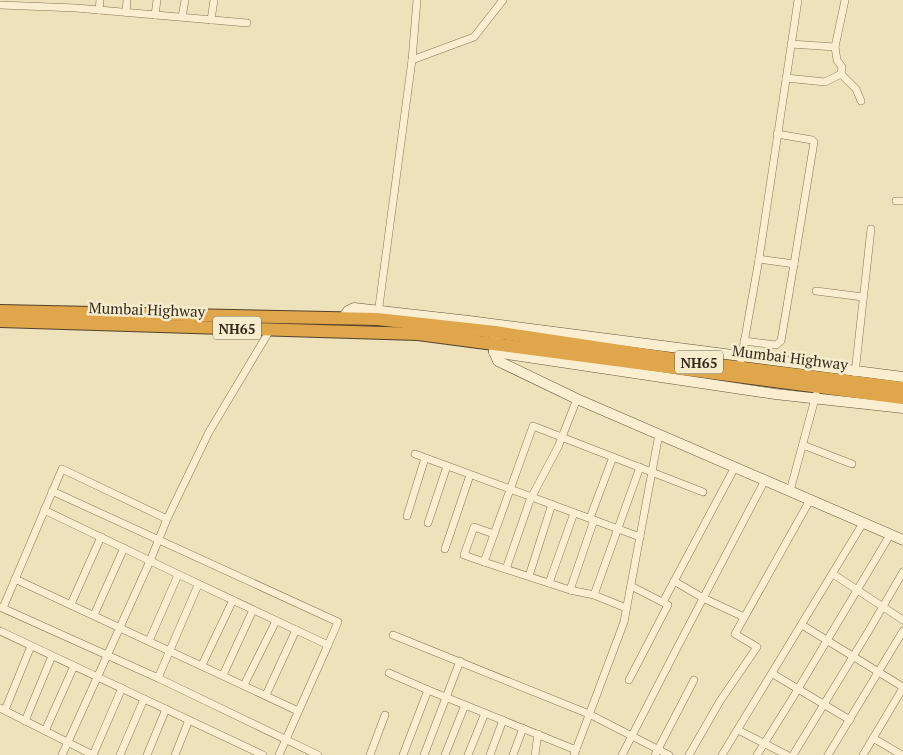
<svg xmlns="http://www.w3.org/2000/svg" width="903" height="755" font-family="'PT Serif',serif">
  <style>
    .lines { fill: none; stroke-linecap: round; stroke-linejoin: round }
    .street-casing { stroke: #867256; stroke-width: 8 }
    .secondary-casing { stroke: #67533a; stroke-width: 11 }
    .highway-casing { stroke: #53402b; stroke-width: 14 }
    .street { stroke: #f9efd0; stroke-width: 7 }
    .secondary { stroke: #f9efd0; stroke-width: 10 }
    .highway { stroke: #e0a64c; stroke-width: 12 }
    .labels { text-anchor: middle; dominant-baseline: central; stroke-width: 5; stroke-linejoin: round; paint-order: stroke }
    .shield { fill: #f5eccd; stroke: #6f6450; stroke-width: 1 }
    .shield-label { font-size: 14px; font-weight: bold; fill: #35291b }
    .street-label { font-size: 15px; fill: #35291b; stroke: #f5eccd }
  </style>
  <rect width="100%" height="100%" fill="#eee2bd"/>
  <g class="lines">
    <!-- street casing -->
    <g class="street-casing">
      <g id="street">
        <polyline points="0,5 76,8 247,23"/>
        <polyline points="99,10 100,0"/>
        <polyline points="126,12 127,0"/>
        <polyline points="155,15 157,0"/>
        <polyline points="182,17 185,0"/>
        <polyline points="211,20 214,0"/>
        <polyline points="791,44 835,47"/>
        <polyline points="412,60 417,0"/>
        <polyline points="841,74 842,67 837,60 835,47 845,0"/>
        <polyline points="786,78 825,82 841,74 856,89 861,101"/>
        <polyline points="777,134 812,140 814,142 794,264"/>
        <polyline points="896,201 903,201"/>
        <polyline points="816,291 863,297"/>
        <polyline points="378,314 412,60 474,37 503,0"/>
        <polyline points="744,341 776,345 781,341 794,264 759,259"/>
        <polyline points="741,360 759,259 798,0"/>
        <polyline points="855,373 871,229"/>
        <polyline points="803,445 852,464"/>
        <polyline points="415,454 640,537"/>
        <polyline points="790,491 816,395"/>
        <polyline points="44,510 186,578 328,645 338,622 52,491"/>
        <polyline points="407,516 425,458"/>
        <polyline points="590,518 613,457"/>
        <polyline points="167,519 209,432 270,330"/>
        <polyline points="428,523 447,466"/>
        <polyline points="445,549 470,475"/>
        <polyline points="484,562 464,555 474,527 494,534"/>
        <polyline points="506,569 530,500 558,447 577,399"/>
        <polyline points="833,574 903,620"/>
        <polyline points="529,576 552,504"/>
        <polyline points="15,579 298,711"/>
        <polyline points="674,581 703,598 744,617"/>
        <polyline points="549,583 574,513"/>
        <polyline points="570,590 594,520"/>
        <polyline points="594,595 640,467"/>
        <polyline points="663,602 735,467"/>
        <polyline points="71,604 101,537"/>
        <polyline points="0,607 158,678 318,755"/>
        <polyline points="3,608 62,469 167,519 150,561 62,755"/>
        <polyline points="626,608 594,595 570,590 484,562 533,426 703,492"/>
        <polyline points="94,615 124,548"/>
        <polyline points="802,625 903,687"/>
        <polyline points="0,631 263,755"/>
        <polyline points="393,635 589,714 669,755"/>
        <polyline points="149,641 178,575"/>
        <polyline points="202,665 233,600"/>
        <polyline points="389,673 428,690"/>
        <polyline points="773,674 850,720"/>
        <polyline points="223,675 253,610"/>
        <polyline points="158,678 198,585"/>
        <polyline points="629,680 668,605 631,586"/>
        <polyline points="244,685 276,621"/>
        <polyline points="266,695 296,630"/>
        <polyline points="0,708 93,755"/>
        <polyline points="5,710 31,646"/>
        <polyline points="25,721 52,656"/>
        <polyline points="738,730 787,755"/>
        <polyline points="45,731 74,666"/>
        <polyline points="873,738 902,755"/>
        <polyline points="93,755 122,688"/>
        <polyline points="120,755 144,699"/>
        <polyline points="147,755 166,709"/>
        <polyline points="175,755 189,720"/>
        <polyline points="279,755 328,645"/>
        <polyline points="370,755 385,715"/>
        <polyline points="403,755 428,690 576,750"/>
        <polyline points="424,755 460,661"/>
        <polyline points="445,755 465,705"/>
        <polyline points="468,755 485,713"/>
        <polyline points="490,755 503,720"/>
        <polyline points="513,755 523,728"/>
        <polyline points="535,755 538,734"/>
        <polyline points="574,755 624,622 659,434"/>
        <polyline points="622,755 676,650 765,480"/>
        <polyline points="655,755 694,680"/>
        <polyline points="689,755 720,701 757,647 735,634 810,500"/>
        <polyline points="722,755 863,523"/>
        <polyline points="757,755 792,699 890,535"/>
        <polyline points="793,755 868,632 903,572"/>
        <polyline points="828,755 903,631"/>
        <polyline points="863,755 903,688"/>
      </g>
    </g>
    <!-- secondary casing -->
    <g class="secondary-casing">
      <g id="secondary">
        <polyline points="343,318 348,311 354,308 469,321 903,377"/>
        <polyline points="495,337 494,352 498,361 577,399 903,540"/>
        <polyline points="494,352 775,394 903,408"/>
      </g>
    </g>
    <!-- highway casing -->
    <g class="highway-casing">
      <g id="highway">
        <polyline points="0,311 377,319 495,332 680,360 903,388"/>
        <polyline points="0,321 418,334 903,398"/>
      </g>
    </g>
    <!-- street -->
    <use href="#street" class="street"/>
    <!-- secondary -->
    <use href="#secondary" class="secondary"/>
    <!-- highway -->
    <use href="#highway" class="highway"/>
  </g>
  <g class="labels">
    <!-- shield labels -->
    <g class="shield">
      <rect x="213" y="316.5" width="48" height="23" rx="4"/>
      <rect x="675" y="350.5" width="48" height="23" rx="4"/>
    </g>
    <g class="shield-label">
      <text x="237" y="328">NH65</text>
      <text x="699" y="362">NH65</text>
    </g>
    <!-- street labels -->
    <g class="street-label">
      <text transform="translate(147 309) rotate(2)">Mumbai Highway</text>
      <text transform="translate(790 357) rotate(7)">Mumbai Highway</text>
    </g>
  </g>
</svg>
